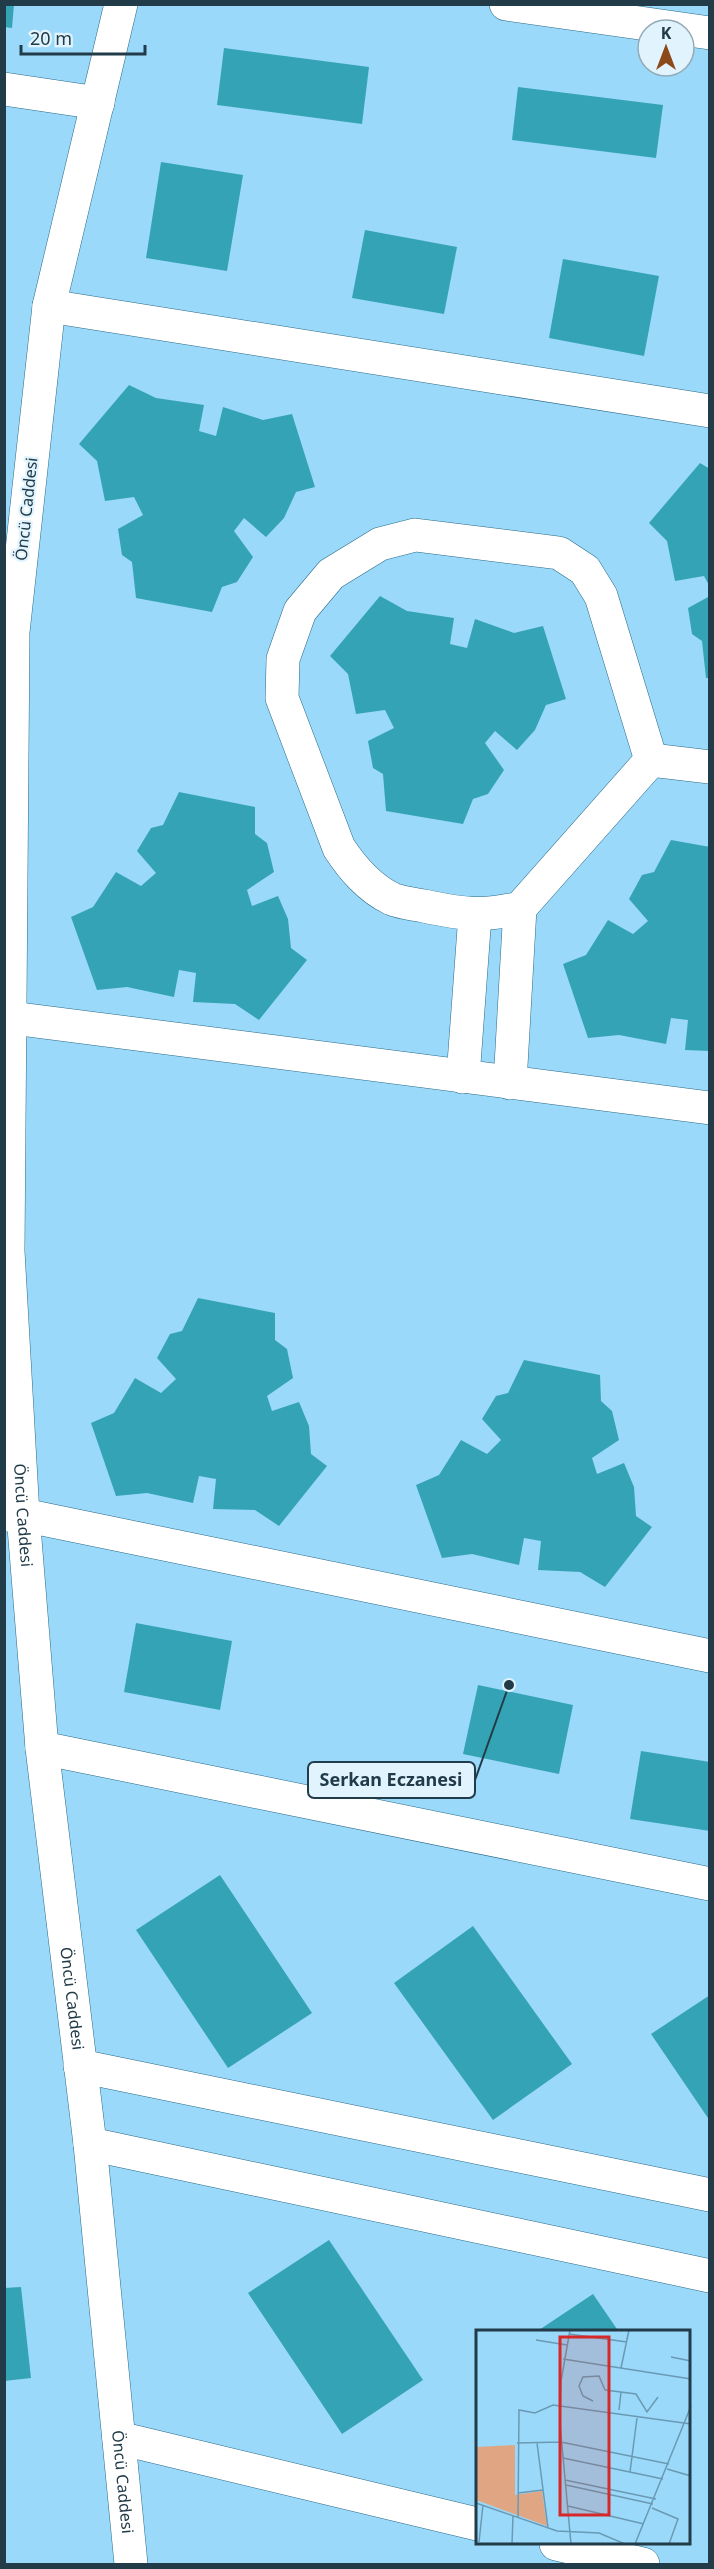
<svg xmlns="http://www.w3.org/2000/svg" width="714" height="2569" font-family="'Noto Sans',sans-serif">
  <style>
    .building { fill: #35a3b6 }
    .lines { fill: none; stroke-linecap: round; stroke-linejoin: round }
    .minor-casing { stroke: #2b6a87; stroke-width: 34 }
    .minor { stroke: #fff; stroke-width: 33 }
    .labels { text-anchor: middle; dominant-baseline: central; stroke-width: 4.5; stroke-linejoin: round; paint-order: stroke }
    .street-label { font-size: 16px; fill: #213b48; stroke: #e1f4fe }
    .inset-road { fill: none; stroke: #6a9ab3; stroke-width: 1.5 }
    .view { fill: #d62828; fill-opacity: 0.15; stroke: #d62828; stroke-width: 3 }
    .inset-edge { fill: none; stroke: #213b48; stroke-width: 3 }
    .leader { fill: none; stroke: #213b48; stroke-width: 2 }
    .callout-dot { fill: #213b48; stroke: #e1f4fe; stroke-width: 2 }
    .callout { fill: #e1f4fe; stroke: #213b48; stroke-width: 2 }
    .callout-label { font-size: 18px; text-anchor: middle; font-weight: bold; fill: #213b48 }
  </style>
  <rect width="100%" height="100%" fill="#9ad9fa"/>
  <!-- building -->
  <g class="building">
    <polygon points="4,4 14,4 12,28 4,27"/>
    <polygon points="224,48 369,67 362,124 217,105"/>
    <polygon points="518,87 663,105 656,158 512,140"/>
    <polygon points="161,162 243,175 227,271 146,258"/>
    <polygon points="365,230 457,247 444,314 352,298"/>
    <polygon points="563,259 659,276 644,356 549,338"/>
    <polygon points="129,385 156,398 204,405 199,431 216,436 223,407 263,420 292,414 315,487 296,492 284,518 266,537 244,518 234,531 253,557 237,582 222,587 212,612 136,598 132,562 122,555 118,529 143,515 134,497 105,501 97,461 79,444"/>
    <polygon points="700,463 710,469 710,587 704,576 675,581 667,541 649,523"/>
    <polygon points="380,596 407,611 454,618 450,644 467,648 475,619 514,633 543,626 566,699 546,705 535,730 517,750 495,731 485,743 504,770 488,794 473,799 463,824 386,811 383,774 373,768 368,741 394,728 385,710 356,714 348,674 330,656"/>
    <polygon points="710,596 710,678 706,678 702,641 692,634 688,608"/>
    <polygon points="179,792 255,807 255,834 267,843 274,872 247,890 252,906 278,896 288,919 291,948 307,960 259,1020 235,1004 193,1002 196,973 179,970 174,997 127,987 97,990 71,917 93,907 116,872 141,886 156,873 137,851 151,828 163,825"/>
    <polygon points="671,840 710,847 710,1051 685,1050 688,1020 671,1018 666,1044 619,1035 588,1038 563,964 586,955 608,920 633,934 648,921 629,899 642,875 654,872"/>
    <polygon points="198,1298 275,1313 275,1340 287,1349 293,1378 267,1396 272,1411 299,1402 309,1426 311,1454 327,1466 279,1526 255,1510 213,1509 216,1479 199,1476 193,1503 147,1493 116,1496 91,1423 114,1413 135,1378 161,1393 176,1379 157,1358 170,1334 182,1331"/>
    <polygon points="524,1360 600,1375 601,1401 612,1411 619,1440 592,1458 597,1474 624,1463 634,1487 636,1516 652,1527 605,1587 580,1572 538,1570 541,1541 524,1538 519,1565 472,1554 442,1558 416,1485 439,1475 461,1440 487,1454 501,1440 482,1419 496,1396 508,1393"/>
    <polygon points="136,1623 232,1641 220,1710 124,1692"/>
    <polygon points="478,1685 573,1705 559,1774 463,1754"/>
    <polygon points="641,1751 710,1762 710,1831 630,1819"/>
    <polygon points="220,1875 312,2013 228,2068 136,1930"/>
    <polygon points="473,1926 572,2064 493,2120 394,1983"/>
    <polygon points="710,1995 710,2121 651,2034"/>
    <polygon points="329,2240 423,2380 342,2434 248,2293"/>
    <polygon points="21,2287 31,2378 4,2381 4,2288"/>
    <polygon points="593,2294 619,2332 536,2332"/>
  </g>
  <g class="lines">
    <!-- minor casing -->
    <g class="minor-casing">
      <g id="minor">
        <path id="s1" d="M121,4L49,306L13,632L8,1251L23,1515L42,1748L90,2144L131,2564"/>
        <polyline points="506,4 710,33"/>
        <polyline points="4,89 98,103"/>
        <polyline points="49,306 710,411"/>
        <path d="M415,535L559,553L585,570L601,596L651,760L520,908C483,917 461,914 424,906C414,904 402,903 392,899C369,888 353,869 339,848L282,698L283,659L300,611L331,574L380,544Z"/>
        <polyline points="651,760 710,767"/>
        <polyline points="4,1017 710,1108"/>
        <polyline points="463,1077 475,915"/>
        <polyline points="510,1083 520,908"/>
        <polyline points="4,1515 23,1515 710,1656"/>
        <polyline points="42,1748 710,1884"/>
        <polyline points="80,2066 710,2195"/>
        <polyline points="90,2144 710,2276"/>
        <polyline points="119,2438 477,2524"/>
        <polyline points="556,2544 643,2564"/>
      </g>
    </g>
    <!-- minor -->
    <use href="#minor" class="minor"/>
  </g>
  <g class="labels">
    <!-- street labels -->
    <g class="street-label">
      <text transform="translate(26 509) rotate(-84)">Öncü Caddesi</text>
      <text stroke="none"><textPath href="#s1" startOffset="1522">Öncü Caddesi</textPath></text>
      <text stroke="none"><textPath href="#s1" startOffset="2008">Öncü Caddesi</textPath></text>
      <text stroke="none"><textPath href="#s1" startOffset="2494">Öncü Caddesi</textPath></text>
    </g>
  </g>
  <!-- overview -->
  <g transform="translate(476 2330)">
    <rect width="214" height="214" fill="#9ad9fa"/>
    <path d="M39,115V165L66,161L71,196L0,170V117Z" fill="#e0a684"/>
    <path class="inset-road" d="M94,0L85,51L84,94L95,214M93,4L151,12M60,10L91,15M195,27L215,31M87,29L215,49M145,38L153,0M129,60L160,64L171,82L182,67M117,71L107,66L103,56L107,47L123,46L129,60M143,80L145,62M41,113L85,112L193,134M61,113L72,198M87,128L187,149M191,139L215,146M154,142L161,88M89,150L180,169M90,155L177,174M42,163L67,160M0,173L81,201L123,203L149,214M92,176L168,194M176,178L202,189L193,214M42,188L43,80L59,83L77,75L215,94M3,212L7,175M36,214L37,186M159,214L215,76"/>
    <path class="view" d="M84,7H133V185H84Z"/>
    <rect width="214" height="214" class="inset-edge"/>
  </g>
  <!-- callouts -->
  <path class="leader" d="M509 1685L475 1780"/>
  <circle class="callout-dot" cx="509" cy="1685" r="6"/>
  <rect class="callout" x="308" y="1762" width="167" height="36" rx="6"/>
  <g class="callout-label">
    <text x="391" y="1786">Serkan Eczanesi</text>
  </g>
  <!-- border -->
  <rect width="714" height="2569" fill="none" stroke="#213b48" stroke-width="12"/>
  <!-- north arrow -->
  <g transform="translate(666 48)"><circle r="28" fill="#e1f4fe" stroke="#94aab5" stroke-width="1.5"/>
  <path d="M0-4.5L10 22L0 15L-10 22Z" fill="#8c491a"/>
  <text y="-9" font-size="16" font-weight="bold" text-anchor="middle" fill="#213b48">K</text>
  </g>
  <!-- scale -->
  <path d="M21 45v9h124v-9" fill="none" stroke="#213b48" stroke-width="3"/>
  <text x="30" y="45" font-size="18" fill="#213b48" stroke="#e1f4fe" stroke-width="4.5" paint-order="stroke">20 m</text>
</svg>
